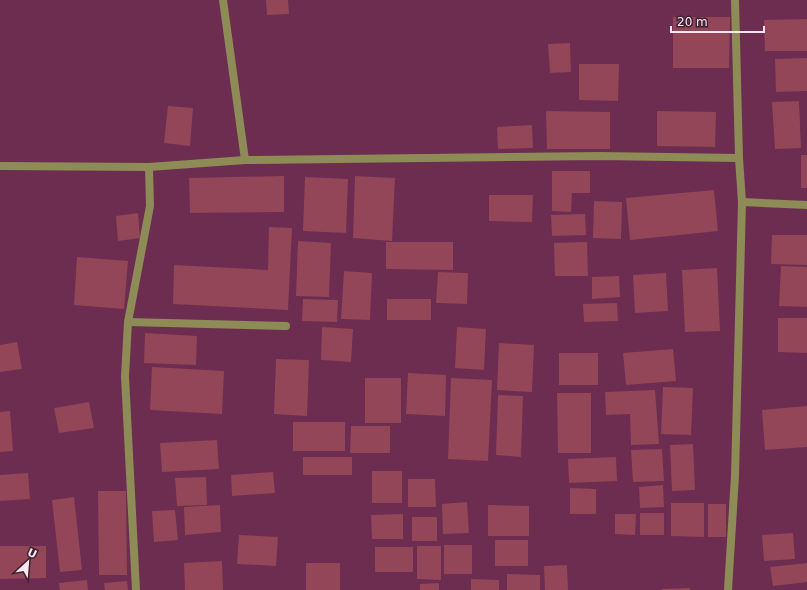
<svg xmlns="http://www.w3.org/2000/svg" width="807" height="590" font-family="'DejaVu Sans',sans-serif">
  <style>
    .building { fill: #924657 }
    .lines { fill: none; stroke-linecap: round; stroke-linejoin: round }
    .street { stroke: #8d8c57; stroke-width: 8 }
  </style>
  <rect width="100%" height="100%" fill="#6c2d50"/>
  <!-- building -->
  <g class="building">
    <polygon points="266,0 288,0 289,14 267,15"/>
    <polygon points="673,17 730,17 729,68 673,68"/>
    <polygon points="807,19 807,51 765,51 764,20"/>
    <polygon points="570,43 571,72 550,73 548,44"/>
    <polygon points="807,58 807,91 776,92 775,59"/>
    <polygon points="579,64 619,64 618,101 579,100"/>
    <polygon points="799,101 801,148 775,149 772,102"/>
    <polygon points="168,106 193,108 190,146 164,143"/>
    <polygon points="546,111 610,112 610,149 547,149"/>
    <polygon points="657,111 716,112 715,147 657,146"/>
    <polygon points="532,125 533,148 498,149 497,127"/>
    <rect x="801" y="155" width="6" height="33"/>
    <polygon points="552,171 590,171 590,193 572,193 571,212 552,211"/>
    <polygon points="284,176 284,212 190,213 189,178"/>
    <polygon points="355,176 395,178 392,241 353,238"/>
    <polygon points="305,177 348,179 346,233 303,231"/>
    <polygon points="714,190 718,231 630,240 626,198"/>
    <polygon points="489,195 533,195 532,222 489,221"/>
    <polygon points="594,201 622,202 621,239 593,238"/>
    <polygon points="138,213 140,238 118,241 116,216"/>
    <polygon points="585,214 586,235 552,236 551,215"/>
    <polygon points="269,227 292,228 288,310 173,304 174,265 268,270"/>
    <polygon points="772,235 807,235 807,265 771,264"/>
    <polygon points="298,241 331,243 329,297 296,296"/>
    <polygon points="386,242 453,242 453,270 386,269"/>
    <polygon points="587,242 588,276 555,276 554,243"/>
    <polygon points="77,257 128,261 124,309 74,305"/>
    <polygon points="781,266 807,267 807,307 779,306"/>
    <polygon points="717,268 720,331 685,332 682,270"/>
    <polygon points="344,271 372,273 370,320 341,319"/>
    <polygon points="438,272 468,273 467,304 436,303"/>
    <polygon points="666,273 668,311 635,313 633,275"/>
    <polygon points="619,276 620,297 592,299 592,277"/>
    <polygon points="303,299 338,300 337,322 302,321"/>
    <rect x="387" y="299" width="44" height="21"/>
    <polygon points="617,303 618,321 584,322 583,304"/>
    <polygon points="778,318 807,318 807,353 778,352"/>
    <polygon points="322,327 353,329 351,362 321,360"/>
    <polygon points="457,327 486,329 484,370 455,368"/>
    <polygon points="145,333 197,336 196,365 144,363"/>
    <polygon points="17,342 22,369 0,372 0,345"/>
    <polygon points="499,343 534,345 532,392 497,390"/>
    <polygon points="673,349 676,381 626,385 623,353"/>
    <rect x="559" y="353" width="39" height="32"/>
    <polygon points="276,359 309,360 307,416 274,414"/>
    <polygon points="152,367 224,371 222,414 150,410"/>
    <polygon points="408,373 446,375 445,416 406,414"/>
    <rect x="365" y="378" width="36" height="45"/>
    <polygon points="451,378 492,380 488,461 448,459"/>
    <polygon points="663,387 693,388 691,435 661,434"/>
    <polygon points="655,390 659,444 631,445 630,414 606,415 605,392"/>
    <polygon points="557,393 591,393 591,453 558,453"/>
    <polygon points="498,395 523,396 521,457 496,455"/>
    <polygon points="89,402 94,428 59,433 54,408"/>
    <polygon points="807,406 807,447 765,450 762,410"/>
    <polygon points="10,411 13,451 0,452 0,412"/>
    <rect x="293" y="422" width="52" height="29"/>
    <polygon points="351,426 390,426 390,453 350,453"/>
    <polygon points="217,440 219,469 162,472 160,443"/>
    <polygon points="693,444 695,490 672,491 670,445"/>
    <polygon points="662,449 664,481 633,482 631,450"/>
    <rect x="303" y="457" width="49" height="18"/>
    <polygon points="616,457 617,481 569,483 568,459"/>
    <rect x="372" y="471" width="30" height="32"/>
    <polygon points="273,472 275,493 232,496 231,475"/>
    <polygon points="28,473 30,499 0,501 0,475"/>
    <polygon points="206,477 207,505 177,506 175,478"/>
    <polygon points="408,479 435,479 436,507 408,507"/>
    <polygon points="663,485 664,507 640,508 639,487"/>
    <polygon points="570,488 596,489 596,514 570,514"/>
    <polygon points="98,491 126,491 127,575 99,575"/>
    <polygon points="74,497 82,570 60,572 52,500"/>
    <polygon points="467,502 469,533 443,534 442,504"/>
    <polygon points="671,503 704,503 704,537 671,536"/>
    <rect x="708" y="504" width="18" height="33"/>
    <polygon points="220,505 221,532 185,535 184,507"/>
    <polygon points="488,505 529,506 529,536 488,536"/>
    <polygon points="175,510 178,540 154,542 152,511"/>
    <rect x="640" y="513" width="24" height="22"/>
    <polygon points="403,514 403,539 372,539 371,515"/>
    <polygon points="615,514 636,514 635,535 615,534"/>
    <rect x="412" y="517" width="25" height="24"/>
    <polygon points="793,533 795,559 764,561 762,535"/>
    <polygon points="239,535 278,537 276,566 237,564"/>
    <rect x="495" y="540" width="33" height="26"/>
    <rect x="444" y="545" width="28" height="29"/>
    <polygon points="0,546 46,546 46,578 0,579"/>
    <polygon points="417,546 441,546 441,580 417,579"/>
    <rect x="375" y="547" width="38" height="25"/>
    <polygon points="222,561 223,590 185,590 184,563"/>
    <rect x="306" y="563" width="34" height="27"/>
    <polygon points="807,563 807,582 773,586 770,567"/>
    <polygon points="567,565 568,590 545,590 544,566"/>
    <polygon points="507,574 540,575 540,590 507,590"/>
    <polygon points="471,579 499,580 499,590 471,590"/>
    <polygon points="87,580 88,590 60,590 59,583"/>
    <polygon points="127,581 128,590 105,590 104,583"/>
    <polygon points="439,583 439,590 420,590 420,584"/>
    <polygon points="690,588 690,590 662,590 662,589"/>
  </g>
  <g class="lines">
    <!-- street -->
    <g class="street">
      <polyline points="223,0 245,160"/>
      <polyline points="0,166 149,167"/>
      <polyline points="742,202 807,205"/>
      <polyline points="128,322 286,326"/>
      <polyline points="136,590 125,377 128,322 150,206 149,167 245,160 599,156 739,158"/>
      <polyline points="728,590 735,476 742,202 739,158 735,0"/>
    </g>
  </g>
  <!-- north arrow -->
  <g transform="translate(28 562) rotate(26)" stroke="#3f2231" stroke-width="3" paint-order="stroke">
  <path d="M0-3L7 15L0 10L-7 15Z" fill="#fee6f1"/>
  <text y="-6" font-size="11" font-weight="bold" text-anchor="middle" fill="#fee6f1">U</text>
  </g>
  <!-- scale -->
  <path d="M671 26v6h93v-6" fill="none" stroke="#fee6f1" stroke-width="2"/>
  <text x="677" y="26" font-size="12" fill="#fee6f1" stroke="#3f2231" stroke-width="3" paint-order="stroke">20 m</text>
</svg>
